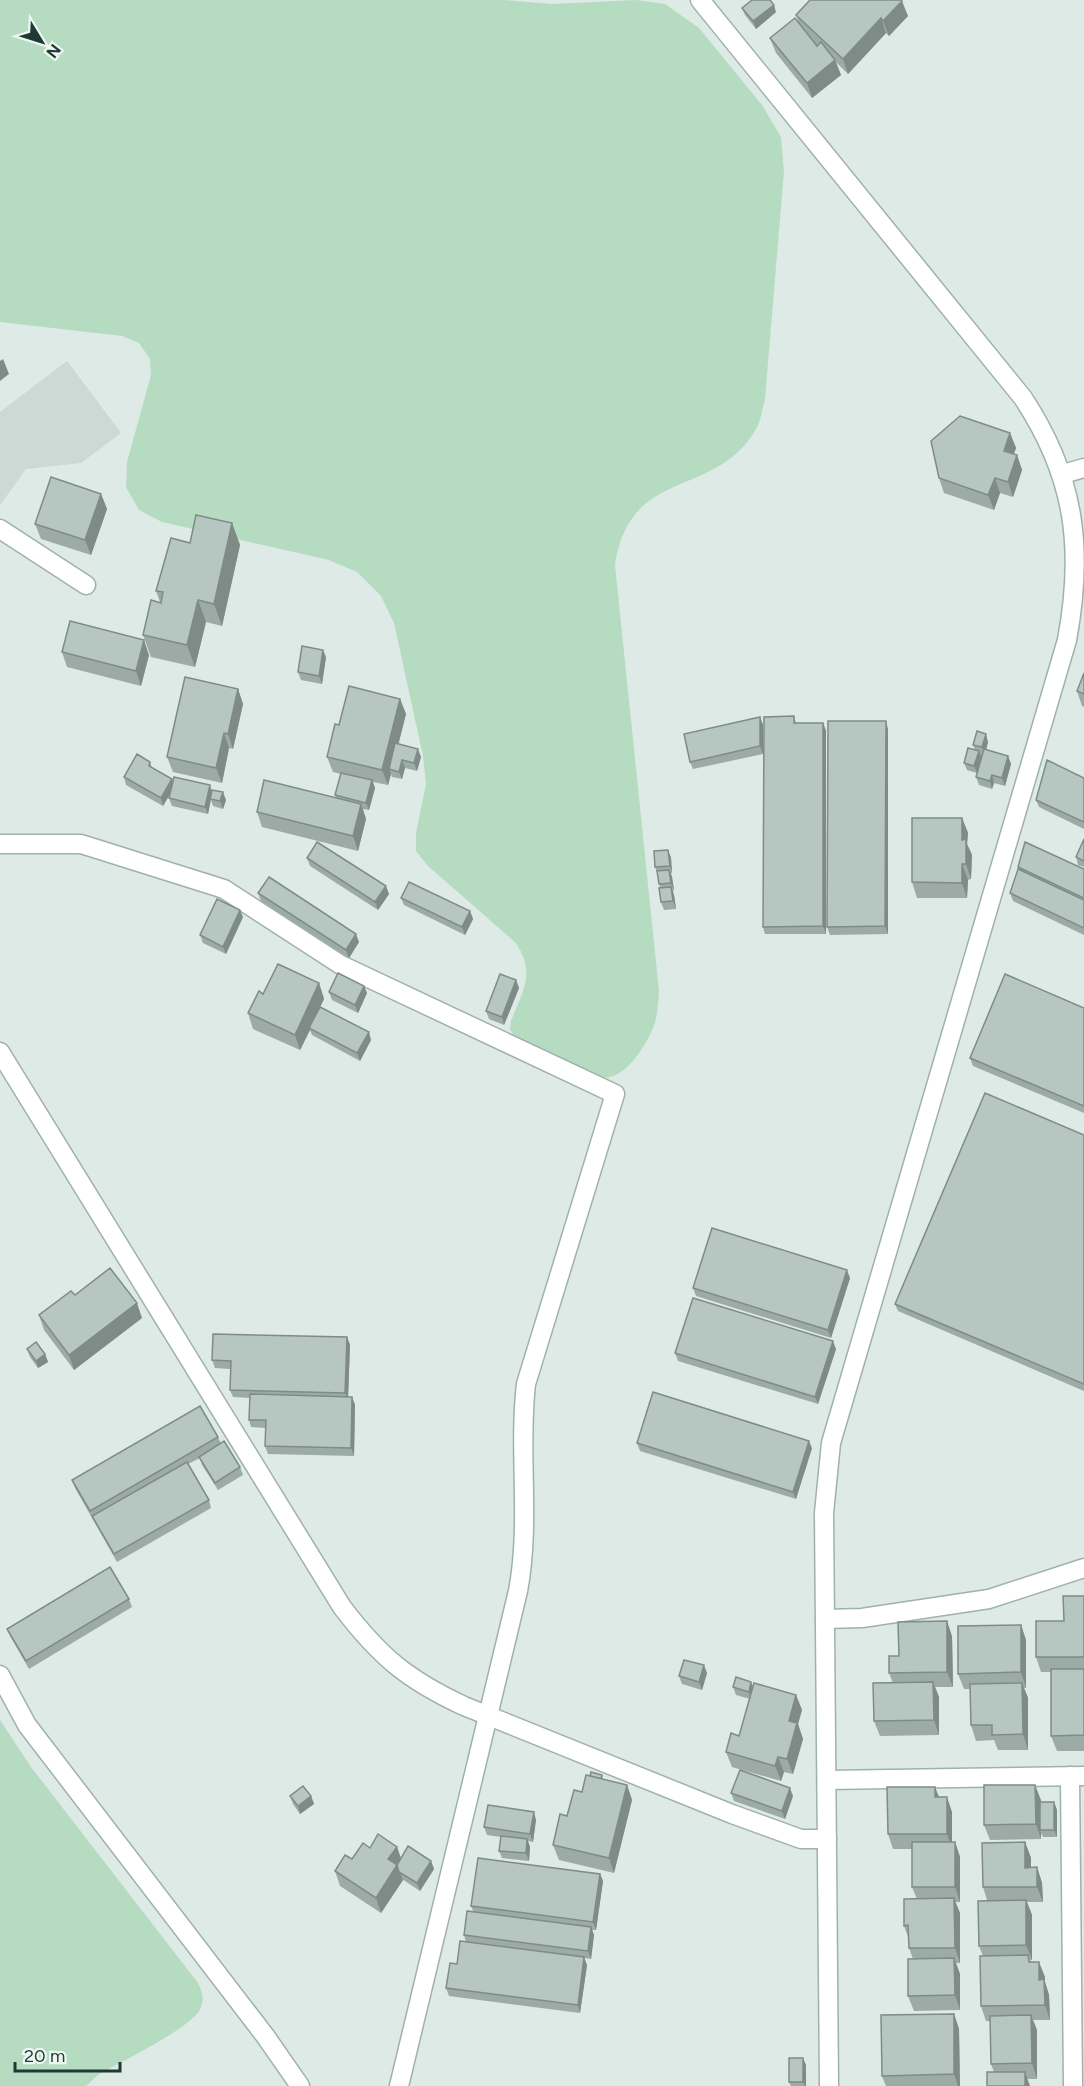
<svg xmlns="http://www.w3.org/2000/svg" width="1084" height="2086" font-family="Figtree,sans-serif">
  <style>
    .built { fill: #cbdad4 }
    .green { fill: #b5dcc1 }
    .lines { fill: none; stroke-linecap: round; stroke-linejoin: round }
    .minor-casing { stroke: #a0b1ac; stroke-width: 21 }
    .minor { stroke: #fff; stroke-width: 18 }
    .wall { fill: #9daba6 }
    .shaded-wall { fill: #7f8b87 }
    .building { fill: #b6c7c1; stroke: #7f8b87; stroke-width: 1.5 }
  </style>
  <rect width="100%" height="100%" fill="#ddeae5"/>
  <!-- built -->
  <polygon class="built" points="67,361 121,433 81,463 26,469 0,505 0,412"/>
  <!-- green -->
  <g class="green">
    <path d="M0,0H504L552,4L636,0L665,4L699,28L762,105L781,137L784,171L765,399C762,408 761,421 756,429C715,500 630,465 615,565L659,991C658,1003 658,1016 653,1028C644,1049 622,1084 597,1077L514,1036L510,1029L511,1021C523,990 536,973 516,943L428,866L416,851V833L426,784L423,756L394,623L381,596L357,572L329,560L162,522L139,510L126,487L127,462L151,375L150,359L139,343L122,336L0,322Z"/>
    <path d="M0,1720L31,1767L198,1983C202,1992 205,1999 200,2009C192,2028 118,2063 98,2075L86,2086H0Z"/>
  </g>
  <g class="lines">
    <!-- minor casing -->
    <g class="minor-casing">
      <g id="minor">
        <path d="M700,0L1023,398C1075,477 1084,548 1067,640L831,1443L824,1513L829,2086"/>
        <polyline points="1063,474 1084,468"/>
        <polyline points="0,529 86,585"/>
        <path d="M0,844H81L224,889L341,965L615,1094L526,1384C518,1453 531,1522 518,1591L399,2086"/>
        <path d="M0,1052L342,1607C380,1657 408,1680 464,1706L732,1814L801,1839H827"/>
        <polyline points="825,1619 862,1618 989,1599 1084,1568"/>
        <polyline points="0,1675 27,1725 266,2037 300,2086"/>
        <polyline points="1070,1776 1073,2086"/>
        <polyline points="827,1780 1084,1776"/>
      </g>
    </g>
    <!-- minor -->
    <use href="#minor" class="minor"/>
  </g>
  <!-- wall -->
  <g class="wall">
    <polygon points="742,8 776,12 756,29 745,15"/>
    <polygon points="796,15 908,16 889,36 886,33 848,74 836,62 841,75 812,98 776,53 770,38 799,23"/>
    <polygon points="1010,433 1016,448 1014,454 1017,455 1022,470 1013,497 1000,493 994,510 944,493 939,478"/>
    <polygon points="101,494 107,509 91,555 41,539 35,524"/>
    <polygon points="232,523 240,545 222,626 206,622 195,667 151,657 143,635 160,602 156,591 190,543"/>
    <polygon points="62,652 149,655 141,686 67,667"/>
    <polygon points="326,657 322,684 301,680 298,672"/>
    <polygon points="1084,673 1084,707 1082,706 1077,691"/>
    <polygon points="238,689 243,704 233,749 229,748 222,783 173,772 167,757"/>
    <polygon points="400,699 406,714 398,744 421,757 417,771 405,768 402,779 392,777 391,774 388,785 373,782 375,788 369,810 363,809 366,819 358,851 262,827 257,812 336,798 335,795 341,774 333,772 327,757 339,725"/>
    <polygon points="794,716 796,723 823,723 826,731 826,934 765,934 763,927"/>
    <polygon points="760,717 763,725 763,754 693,769 690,762"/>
    <polygon points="888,729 888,934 830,935 827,927"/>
    <polygon points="988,742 986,749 1008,756 1011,764 1005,786 994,783 992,789 979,785 976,777 977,773 967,770 964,763 975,750 973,745"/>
    <polygon points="150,762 152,768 172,779 173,783 212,791 226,800 223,809 213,806 211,800 208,814 172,806 169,798 170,794 163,806 126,785 124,777"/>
    <polygon points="1084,778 1084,829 1039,807 1036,800"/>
    <polygon points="962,818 968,833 967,844 972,855 971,879 968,880 967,898 917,898 912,882"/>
    <polygon points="1084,839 1084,867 1078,865 1076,857"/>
    <polygon points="668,850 671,858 672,873 671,873 672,877 674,890 673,891 674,895 676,909 664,910 661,902 660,888 658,875 655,867"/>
    <polygon points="307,858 389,894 378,910 310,866"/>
    <polygon points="1018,867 1084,869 1084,935 1013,901 1010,893 1019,869"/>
    <polygon points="258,893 359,942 349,958 261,901"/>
    <polygon points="401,898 470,911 473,919 465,935 404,905"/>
    <polygon points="243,917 226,954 203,943 200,935"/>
    <polygon points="516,980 519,988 504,1025 489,1019 486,1011"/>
    <polygon points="319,983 324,999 320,1007 371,1040 360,1061 312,1035 310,1030 300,1050 253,1029 248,1013 263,994"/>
    <polygon points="364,986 367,993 358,1013 332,1000 329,992"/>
    <polygon points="1084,1008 1084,1113 973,1066 970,1058"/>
    <polygon points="1084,1135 1084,1391 898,1311 895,1304"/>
    <polygon points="850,1278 831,1338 696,1296 693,1288"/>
    <polygon points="75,1295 142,1318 74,1370 44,1330 39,1315"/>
    <polygon points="347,1337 350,1345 348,1397 352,1397 355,1405 354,1456 268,1454 265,1446 266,1428 251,1427 249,1420 250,1398 233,1397 230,1390 230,1369 215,1368 212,1360"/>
    <polygon points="27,1349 45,1354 48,1362 38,1368 30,1357"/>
    <polygon points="836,1349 818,1404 678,1361 675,1353"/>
    <polygon points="218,1437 221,1444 240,1467 243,1475 218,1490 202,1465 200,1458 188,1464 209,1500 211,1508 117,1562 75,1488 72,1480"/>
    <polygon points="637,1443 812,1448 796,1499 640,1451"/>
    <polygon points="1084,1596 1084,1751 1057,1751 1051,1736 1051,1672 1041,1672 1036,1657 1064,1621"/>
    <polygon points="129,1599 132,1607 29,1669 10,1636 7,1629"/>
    <polygon points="1021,1625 1026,1640 1026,1688 1024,1688 1028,1698 1028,1750 998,1750 994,1740 976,1741 971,1725 970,1689 964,1689 958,1674"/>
    <polygon points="952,1636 953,1687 935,1687 939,1697 939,1735 880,1736 874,1721 893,1683 889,1673 899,1656"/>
    <polygon points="707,1673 702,1690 682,1684 679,1676"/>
    <polygon points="733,1687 753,1687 796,1695 802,1710 798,1724 803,1739 793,1774 784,1772 781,1781 732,1767 726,1752 739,1736 750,1699 736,1695"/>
    <polygon points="602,1775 603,1779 627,1785 632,1800 614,1873 559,1860 553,1845 567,1816 582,1792 590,1776"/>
    <polygon points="1035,1785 1041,1802 1054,1802 1057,1810 1057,1837 1043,1837 1041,1833 1041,1839 990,1840 984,1825"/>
    <polygon points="731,1793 793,1796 785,1819 734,1801"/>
    <polygon points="290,1796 311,1796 314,1804 300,1814 293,1804"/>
    <polygon points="939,1797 952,1812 952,1842 955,1842 960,1857 960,1902 955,1902 960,1913 960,1963 956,1963 960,1974 960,2010 914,2011 908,1996 913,1959 909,1948 909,1939 904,1926 917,1899 912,1887 912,1849 893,1849 888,1834"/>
    <polygon points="536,1820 533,1842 528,1841 530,1847 529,1861 502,1858 499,1851 501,1837 487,1835 484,1827"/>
    <polygon points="1025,1842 1031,1858 1031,1868 1037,1867 1042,1883 1043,1902 1027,1902 1032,1915 1032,1960 1030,1960 1045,1977 1045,1982 1049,1995 1050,2020 1033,2020 1037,2030 1037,2079 1028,2079 994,2072 991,2064 990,2021 986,2021 981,2006 983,1956 979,1946 987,1900 983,1887"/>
    <polygon points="397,1847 401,1858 431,1861 434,1869 420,1891 402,1879 403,1880 381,1913 340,1886 335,1871 370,1848"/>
    <polygon points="600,1874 603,1881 596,1930 592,1930 594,1935 591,1959 584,1958 587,1965 580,2013 449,1996 446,1988 466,1942 464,1935 473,1911 471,1906"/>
    <polygon points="954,2014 959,2029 960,2086 886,2086 882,2076"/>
    <polygon points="806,2065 806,2086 791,2086 789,2082"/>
  </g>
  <!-- shaded-wall -->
  <g class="shaded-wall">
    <polygon points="902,1 908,16 889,36 883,21"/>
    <polygon points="774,5 776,12 756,29 753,21"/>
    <polygon points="881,18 886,33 848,74 843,59"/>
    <polygon points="835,60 841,75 812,98 807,83"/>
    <polygon points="3,359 9,374 0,381 0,361"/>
    <polygon points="1010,433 1016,448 1009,466 1004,451"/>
    <polygon points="1017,455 1022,470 1013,497 1008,482"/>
    <polygon points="995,478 1000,493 994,510 988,495"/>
    <polygon points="101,494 107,509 91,555 85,540"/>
    <polygon points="232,523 240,545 222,626 214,604"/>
    <polygon points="198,600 206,622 195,667 187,645"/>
    <polygon points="144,640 149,655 141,686 136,671"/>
    <polygon points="323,650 326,657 322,684 319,676"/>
    <polygon points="238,689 243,704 233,749 228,734"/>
    <polygon points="400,699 406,714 392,770 389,769 391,774 388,785 382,770"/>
    <polygon points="760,717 763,725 763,754 760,746"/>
    <polygon points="886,721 888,729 888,934 885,926"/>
    <polygon points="823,723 826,731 826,934 823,926"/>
    <polygon points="224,733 229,748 222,783 216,768"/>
    <polygon points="986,734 988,742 985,755 982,747"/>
    <polygon points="418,749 421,757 417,771 414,763"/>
    <polygon points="979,751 982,759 977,773 974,766"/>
    <polygon points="1008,756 1011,764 1005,786 1002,778"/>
    <polygon points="402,760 405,768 402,779 399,772"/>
    <polygon points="992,775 994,783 992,789 990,781"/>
    <polygon points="172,779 174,787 163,806 161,798"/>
    <polygon points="372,780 375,788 369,810 366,803"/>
    <polygon points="210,785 212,793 208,814 205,807"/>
    <polygon points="223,792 226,800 223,809 220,801"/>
    <polygon points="361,804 366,819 358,851 353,836"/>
    <polygon points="962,818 968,833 967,844 972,855 971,879 966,864 962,840"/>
    <polygon points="668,850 671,858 672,873 670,866"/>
    <polygon points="962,864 968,880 967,898 962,883"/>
    <polygon points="669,870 672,877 674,890 671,883"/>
    <polygon points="386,886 389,894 378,910 375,902"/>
    <polygon points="671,887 674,895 676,909 673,901"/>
    <polygon points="240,910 243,917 226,954 223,947"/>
    <polygon points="470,911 473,919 465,935 462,927"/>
    <polygon points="356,934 359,942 349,958 346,950"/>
    <polygon points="516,980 519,988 504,1025 502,1017"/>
    <polygon points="319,983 324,999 310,1028 309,1028 310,1030 300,1050 295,1035"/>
    <polygon points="364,986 367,993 358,1013 355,1005"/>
    <polygon points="369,1032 371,1040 360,1061 357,1053"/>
    <polygon points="847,1270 850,1278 831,1338 828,1330"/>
    <polygon points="137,1303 142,1318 74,1370 69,1355"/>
    <polygon points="347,1337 350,1345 348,1400 345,1393"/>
    <polygon points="833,1341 836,1349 818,1404 815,1397"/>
    <polygon points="45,1354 48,1362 38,1368 36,1361"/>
    <polygon points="352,1397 355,1405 354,1456 351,1448"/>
    <polygon points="809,1441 812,1448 796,1499 793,1492"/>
    <polygon points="947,1621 952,1636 953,1687 947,1672"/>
    <polygon points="1021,1625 1026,1640 1026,1688 1021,1672"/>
    <polygon points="704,1665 707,1673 702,1690 699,1682"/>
    <polygon points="751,1682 754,1689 751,1699 749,1692"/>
    <polygon points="933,1682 939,1697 939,1735 934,1720"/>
    <polygon points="1022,1683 1028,1698 1028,1750 1023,1734"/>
    <polygon points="796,1695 802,1710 798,1724 803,1739 793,1774 787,1759 789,1721"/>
    <polygon points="778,1757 784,1772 781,1781 775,1766"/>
    <polygon points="627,1785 632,1800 614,1873 609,1858"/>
    <polygon points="1035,1785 1041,1800 1041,1830 1040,1830 1041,1833 1041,1839 1036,1824"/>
    <polygon points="935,1787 941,1802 935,1797"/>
    <polygon points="790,1788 793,1796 785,1819 782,1811"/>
    <polygon points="311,1796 314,1804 300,1814 298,1806"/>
    <polygon points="947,1797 952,1812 952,1849 947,1834"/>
    <polygon points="1054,1802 1057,1810 1057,1837 1054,1830"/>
    <polygon points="534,1812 536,1820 533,1842 530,1834"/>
    <polygon points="527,1839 530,1847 529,1861 526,1853"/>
    <polygon points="955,1842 960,1857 960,1902 955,1887"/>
    <polygon points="1025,1842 1031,1858 1031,1883 1025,1868"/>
    <polygon points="397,1847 402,1862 398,1868 403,1880 381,1913 376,1898 388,1859"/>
    <polygon points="431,1861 434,1869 420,1891 417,1883"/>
    <polygon points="1037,1867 1042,1883 1043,1902 1037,1887"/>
    <polygon points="600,1874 603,1881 596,1930 593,1922"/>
    <polygon points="954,1898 960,1913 960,1963 955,1948"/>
    <polygon points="1026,1900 1032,1915 1032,1960 1026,1945"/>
    <polygon points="591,1927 594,1935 591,1959 588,1951"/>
    <polygon points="584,1957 587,1965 580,2013 578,2005"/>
    <polygon points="954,1958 960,1974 960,2010 955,1995"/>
    <polygon points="1039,1962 1045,1977 1045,1982 1049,1995 1050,2020 1045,2005 1039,1980"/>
    <polygon points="954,2014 959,2029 960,2086 958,2086 954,2074"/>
    <polygon points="1031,2015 1037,2030 1037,2079 1032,2063"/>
    <polygon points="803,2058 806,2065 806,2086 805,2086 803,2082"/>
    <polygon points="1025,2072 1030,2086 1025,2086"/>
  </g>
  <!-- building -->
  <g class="building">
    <polygon points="752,0 770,0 774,5 753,21 742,8"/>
    <polygon points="810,0 901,0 902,1 883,21 881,18 843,59 796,15"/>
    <polygon points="795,18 817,46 821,42 835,60 807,83 770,38"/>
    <polygon points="960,416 1010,433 1004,451 1017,455 1008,482 995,478 988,495 939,478 931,441"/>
    <polygon points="51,477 101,494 85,540 35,524"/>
    <polygon points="196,515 232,523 214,604 198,600 187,645 143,635 151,600 161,603 163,592 156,591 171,538 190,543"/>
    <polygon points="70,621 144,640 136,671 62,652"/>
    <polygon points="302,646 323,650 319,676 298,672"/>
    <polygon points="1084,673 1084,694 1077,691"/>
    <polygon points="185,677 238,689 228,734 224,733 216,768 167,757"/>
    <polygon points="349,686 400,699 382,770 327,757 335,724 339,725"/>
    <polygon points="794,716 794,723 823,723 823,926 763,927 764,717"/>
    <polygon points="760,717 760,746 690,762 684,734"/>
    <polygon points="828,721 886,721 885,926 827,927"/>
    <polygon points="977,731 986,734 982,747 973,745"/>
    <polygon points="395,743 418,749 414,763 402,760 399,772 389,769"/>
    <polygon points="968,748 979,751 974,766 964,763"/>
    <polygon points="984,749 1008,756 1002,778 992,775 990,781 976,777"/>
    <polygon points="137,754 150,762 149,766 172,779 161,798 124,777"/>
    <polygon points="1047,760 1084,778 1084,822 1036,800"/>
    <polygon points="341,773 372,780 366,803 335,795"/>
    <polygon points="174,777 210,785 205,807 169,798"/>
    <polygon points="264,780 361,804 353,836 257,812"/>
    <polygon points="212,790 223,792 220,801 210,799"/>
    <polygon points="912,818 962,818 962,840 966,839 966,864 962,864 962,883 912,882"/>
    <polygon points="1084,839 1084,861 1076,857"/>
    <polygon points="317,842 386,886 375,902 307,858"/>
    <polygon points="1025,842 1084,869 1084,898 1018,867"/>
    <polygon points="668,850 670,866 655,867 654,851"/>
    <polygon points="1018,869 1084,900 1084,928 1010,893"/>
    <polygon points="669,870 671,883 659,884 657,871"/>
    <polygon points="269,877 356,934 346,950 258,893"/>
    <polygon points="409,882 470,911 462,927 401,898"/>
    <polygon points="671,887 673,901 661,902 659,888"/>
    <polygon points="217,899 240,910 223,947 200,935"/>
    <polygon points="278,964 319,983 295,1035 248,1013 259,991 263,994"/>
    <polygon points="338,973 364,986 355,1005 329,992"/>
    <polygon points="500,974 516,980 502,1017 486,1011"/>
    <polygon points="1005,974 1084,1008 1084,1106 970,1058"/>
    <polygon points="320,1007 369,1032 357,1053 309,1028"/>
    <polygon points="985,1093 1084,1135 1084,1384 895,1304"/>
    <polygon points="712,1228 847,1270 828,1330 693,1288"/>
    <polygon points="110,1268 137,1303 69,1355 39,1315 71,1291 75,1295"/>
    <polygon points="693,1298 833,1341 815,1397 675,1353"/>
    <polygon points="213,1334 347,1337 345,1393 230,1390 231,1361 212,1360"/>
    <polygon points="36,1342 45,1354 36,1361 27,1349"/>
    <polygon points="653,1392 809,1441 793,1492 637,1443"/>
    <polygon points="250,1394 352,1397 351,1448 265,1446 266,1420 249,1420"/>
    <polygon points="200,1406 218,1437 90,1511 72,1480"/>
    <polygon points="224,1441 240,1467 215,1483 199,1457"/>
    <polygon points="187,1462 209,1500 114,1554 92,1516"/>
    <polygon points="110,1567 129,1599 26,1661 7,1629"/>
    <polygon points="1063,1596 1084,1596 1084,1657 1036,1657 1036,1621 1064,1621"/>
    <polygon points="947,1621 947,1672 889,1673 889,1656 899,1656 898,1622"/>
    <polygon points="1021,1625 1021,1672 958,1674 958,1626"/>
    <polygon points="684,1660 704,1665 699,1682 679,1676"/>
    <polygon points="1051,1669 1084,1669 1084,1735 1051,1736"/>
    <polygon points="736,1677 751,1682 749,1692 733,1687"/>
    <polygon points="933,1682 934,1720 874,1721 873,1683"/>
    <polygon points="754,1683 796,1695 789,1721 797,1723 787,1759 778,1757 775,1766 726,1752 731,1733 739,1736"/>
    <polygon points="1022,1683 1023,1734 992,1735 992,1725 971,1725 970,1684"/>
    <polygon points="740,1770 790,1788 782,1811 731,1793"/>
    <polygon points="591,1772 602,1775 601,1779 590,1776"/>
    <polygon points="586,1775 627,1785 609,1858 553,1845 560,1814 567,1816 574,1790 582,1792"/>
    <polygon points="984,1785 1035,1785 1036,1824 984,1825"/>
    <polygon points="303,1786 311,1796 298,1806 290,1796"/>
    <polygon points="887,1787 935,1787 935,1797 947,1797 947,1834 888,1834"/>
    <rect x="1040" y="1802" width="14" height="28"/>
    <polygon points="488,1805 534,1812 530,1834 484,1827"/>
    <polygon points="378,1834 397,1847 388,1859 397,1865 376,1898 335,1871 345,1855 352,1859 363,1843 370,1848"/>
    <polygon points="501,1836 527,1839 526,1853 499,1851"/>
    <rect x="912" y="1842" width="43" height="45"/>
    <polygon points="1025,1842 1025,1868 1037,1867 1037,1887 983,1887 982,1843"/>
    <polygon points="408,1846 431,1861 417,1883 399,1872 397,1865"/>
    <polygon points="478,1858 600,1874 593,1922 471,1906"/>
    <polygon points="954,1898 955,1948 909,1948 908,1925 904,1926 904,1899"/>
    <polygon points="1026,1900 1026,1945 979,1946 978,1901"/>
    <polygon points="467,1911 591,1927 588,1951 464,1935"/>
    <polygon points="460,1941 584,1957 578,2005 446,1988 450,1963 457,1964"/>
    <polygon points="1028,1955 1029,1962 1039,1962 1039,1980 1044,1979 1045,2005 981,2006 980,1956"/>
    <polygon points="954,1958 955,1995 908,1996 908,1959"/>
    <polygon points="954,2014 954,2074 882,2076 881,2015"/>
    <polygon points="1031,2015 1032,2063 991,2064 990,2016"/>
    <rect x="789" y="2058" width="14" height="24"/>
    <rect x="987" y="2072" width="38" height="14"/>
  </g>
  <!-- north arrow -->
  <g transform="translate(42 42) rotate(128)" stroke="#edf7f2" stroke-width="4.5" paint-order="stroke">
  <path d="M0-4.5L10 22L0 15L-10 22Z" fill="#1f3934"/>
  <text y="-9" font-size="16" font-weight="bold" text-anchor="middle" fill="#1f3934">N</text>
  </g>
  <!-- scale -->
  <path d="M15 2062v9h105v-9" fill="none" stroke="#1f3934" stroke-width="3"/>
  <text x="24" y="2062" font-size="18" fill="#1f3934" stroke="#edf7f2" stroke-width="4.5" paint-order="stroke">20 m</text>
</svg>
